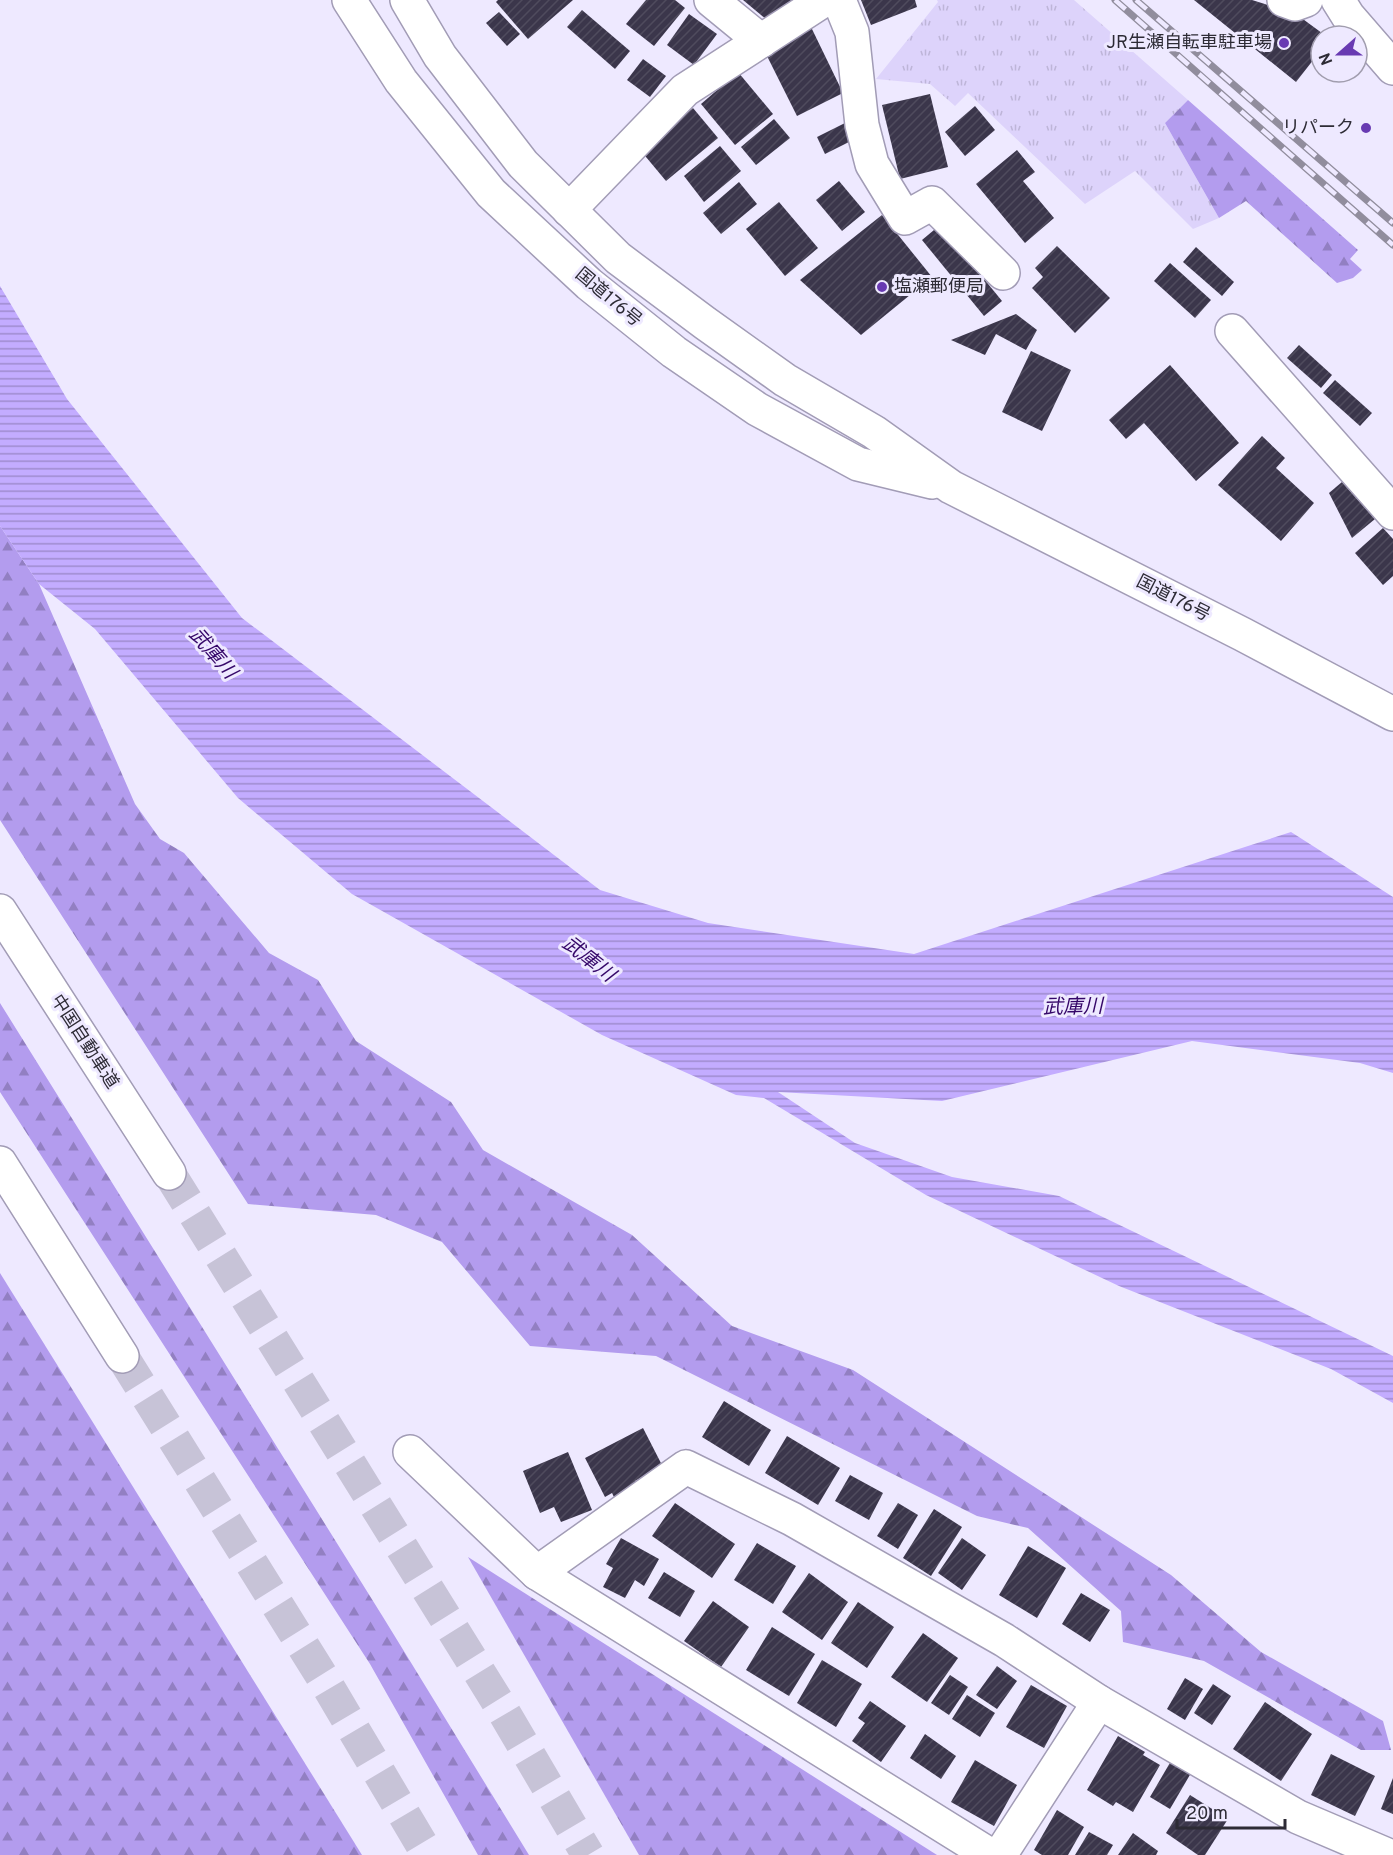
<svg xmlns="http://www.w3.org/2000/svg" width="1393" height="1855" font-family="Overpass,'Noto Sans JP',sans-serif">
  <style>
    .grass { fill: url(#grass-tufts) }
    .forest { fill: url(#forest-firs) }
    .water { fill: url(#water-rules) }
    .building { fill: url(#building-hatch) }
    .lines { fill: none; stroke-linecap: round; stroke-linejoin: round }
    .highway-tunnel { stroke: #c7c3d7; stroke-width: 33; stroke-dasharray: 33 16; stroke-linecap: butt }
    .minor-casing { stroke: #a29cb6; stroke-width: 36 }
    .highway-casing { stroke: #a29cb6; stroke-width: 36 }
    .minor { stroke: #fff; stroke-width: 33 }
    .highway { stroke: #fff; stroke-width: 33 }
    .rail-casing { stroke: #918d9d; stroke-width: 7 }
    .rail { stroke: #eee9ff; stroke-width: 4.5; stroke-dasharray: 14; stroke-linecap: butt }
    .poi-dot { fill: #683ab2; stroke: #eee9ff; stroke-width: 2 }
    .labels { text-anchor: middle; dominant-baseline: central; stroke-width: 6; stroke-linejoin: round; paint-order: stroke }
    .poi-label { font-size: 18px; fill: #2d2b35; stroke: #eee9ff; text-anchor: end }
    .street-label { font-size: 18px; fill: #2d2b35; stroke: #eee9ff }
    .water-label { font-size: 20px; font-style: italic; fill: #350769; stroke: #eee9ff }
  </style>
  <defs>
    <pattern id="grass-tufts" width="24" height="20" patternUnits="userSpaceOnUse" patternTransform="scale(1.5)"><rect width="24" height="20" fill="#ddd3fb"/><path d="M3 7l-1-3M5 7V3M7 7l1-3M15 17l-1-3M17 17v-4M19 17l1-3" fill="none" stroke="#beb5d8"/></pattern>
    <pattern id="forest-firs" width="22" height="20" patternUnits="userSpaceOnUse" patternTransform="scale(1.5)"><rect width="22" height="20" fill="#b39cee"/><path d="M5 1l3.5 6h-7zM16 11l3.5 6h-7z" fill="#927fc2"/></pattern>
    <pattern id="water-rules" width="6" height="5" patternUnits="userSpaceOnUse" patternTransform="scale(1.5)"><rect width="6" height="5" fill="#c3acff"/><path d="M0 2.5h6" fill="none" stroke="#9f8ccf"/></pattern>
    <pattern id="building-hatch" width="6" height="6" patternUnits="userSpaceOnUse" patternTransform="scale(1.5)"><rect width="6" height="6" fill="#3b364b"/><path d="M-1 1l2-2M0 6l6-6M5 7l2-2" fill="none" stroke="#4f4b5d"/></pattern>
  </defs>
  <rect width="100%" height="100%" fill="#eee9ff"/>
  <!-- grass -->
  <polygon class="grass" points="937,0 1074,0 1188,100 1165,123 1219,218 1193,229 1135,171 1085,204 968,93 955,106 930,84 876,79 938,2"/>
  <!-- forest -->
  <g class="forest">
    <polygon points="1188,100 1358,250 1350,259 1362,270 1353,278 1337,283 1246,201 1219,218 1165,123"/>
    <polygon points="0,526 39,584 135,804 160,839 184,853 269,953 318,980 356,1041 451,1102 483,1150 632,1235 732,1326 853,1370 1171,1575 1261,1652 1383,1721 1391,1750 1361,1750 1204,1661 1123,1642 1121,1611 1028,1528 977,1516 656,1356 530,1346 442,1242 376,1215 248,1204 0,820"/>
    <polygon points="0,1003 383,1617 529,1855 478,1855 370,1664 0,1092"/>
    <polygon points="0,1273 362,1855 0,1855"/>
    <polygon points="468,1557 937,1855 639,1855"/>
  </g>
  <!-- water -->
  <polygon class="water" points="0,286 67,399 242,618 600,890 708,923 914,954 1291,832 1393,897 1393,1073 1360,1063 1192,1041 942,1101 778,1092 855,1143 952,1177 1059,1196 1393,1356 1393,1403 1331,1369 1119,1286 926,1195 764,1098 736,1095 602,1035 352,894 238,798 95,629 39,584 0,526"/>
  <!-- building -->
  <g class="building">
    <polygon points="498,0 573,0 528,39 496,2"/>
    <polygon points="646,0 675,0 685,8 654,46 626,24"/>
    <polygon points="743,0 792,0 772,24"/>
    <polygon points="861,0 915,0 917,7 871,25"/>
    <polygon points="1194,0 1252,0 1296,14 1326,36 1321,36 1321,50 1296,82"/>
    <polygon points="582,10 630,51 615,69 567,27"/>
    <polygon points="499,12 520,34 507,46 486,23"/>
    <polygon points="689,14 717,34 694,65 667,45"/>
    <polygon points="811,27 843,93 797,116 764,50"/>
    <polygon points="643,59 666,76 650,97 627,80"/>
    <polygon points="738,72 773,114 735,145 701,104"/>
    <polygon points="930,94 948,167 900,179 882,105"/>
    <polygon points="975,106 995,130 965,156 945,132"/>
    <polygon points="693,108 718,138 666,181 641,151"/>
    <polygon points="774,119 790,138 756,165 741,147"/>
    <polygon points="845,123 853,140 825,154 817,137"/>
    <polygon points="720,146 741,171 704,202 684,176"/>
    <polygon points="1017,150 1035,172 1023,181 1054,218 1025,243 976,184"/>
    <polygon points="839,181 865,212 842,231 816,200"/>
    <polygon points="739,182 757,204 721,234 703,213"/>
    <polygon points="779,202 818,248 785,276 746,229"/>
    <polygon points="882,215 932,277 861,335 800,280"/>
    <polygon points="940,225 1002,301 984,316 922,240"/>
    <polygon points="1057,246 1110,298 1075,333 1032,288 1043,277 1035,268"/>
    <polygon points="1196,247 1234,282 1222,296 1183,262"/>
    <polygon points="1170,263 1211,300 1195,318 1154,281"/>
    <polygon points="1016,314 1037,330 1026,350 996,334 985,355 951,340"/>
    <polygon points="1299,345 1332,375 1321,388 1287,358"/>
    <polygon points="1031,351 1071,370 1042,431 1002,412"/>
    <polygon points="1170,365 1239,443 1196,481 1144,423 1126,439 1109,420"/>
    <polygon points="1335,380 1372,413 1360,426 1323,393"/>
    <polygon points="1262,436 1285,458 1276,468 1314,503 1281,541 1218,485"/>
    <polygon points="1342,482 1375,519 1352,538 1329,493"/>
    <polygon points="1383,528 1393,539 1393,576 1383,585 1355,553"/>
    <polygon points="724,1401 771,1430 749,1466 702,1437"/>
    <polygon points="643,1428 663,1467 635,1481 639,1490 617,1503 612,1493 605,1497 585,1458"/>
    <polygon points="787,1436 840,1468 818,1505 765,1473"/>
    <polygon points="568,1452 592,1510 561,1522 554,1507 540,1513 523,1471"/>
    <polygon points="850,1475 883,1493 869,1520 835,1501"/>
    <polygon points="675,1503 735,1544 712,1578 652,1536"/>
    <polygon points="898,1503 918,1515 898,1549 877,1536"/>
    <polygon points="934,1509 962,1527 931,1576 903,1558"/>
    <polygon points="621,1538 659,1559 644,1586 635,1580 625,1598 603,1587 613,1568 606,1564"/>
    <polygon points="962,1538 986,1555 962,1590 938,1573"/>
    <polygon points="757,1543 796,1566 773,1604 734,1580"/>
    <polygon points="1028,1546 1066,1568 1037,1618 999,1595"/>
    <polygon points="664,1572 695,1591 680,1617 648,1598"/>
    <polygon points="809,1573 848,1602 822,1640 782,1612"/>
    <polygon points="1081,1593 1110,1610 1090,1642 1062,1624"/>
    <polygon points="713,1601 749,1627 721,1667 684,1641"/>
    <polygon points="858,1602 894,1627 867,1668 831,1643"/>
    <polygon points="772,1627 815,1654 789,1696 746,1670"/>
    <polygon points="923,1633 958,1658 927,1702 891,1677"/>
    <polygon points="822,1660 862,1684 836,1727 797,1703"/>
    <polygon points="997,1666 1017,1681 997,1709 976,1695"/>
    <polygon points="950,1675 968,1687 949,1715 931,1703"/>
    <polygon points="1185,1678 1203,1689 1185,1720 1167,1709"/>
    <polygon points="1213,1684 1231,1696 1212,1725 1194,1713"/>
    <polygon points="1031,1685 1067,1706 1044,1748 1006,1727"/>
    <polygon points="967,1695 995,1713 980,1737 952,1719"/>
    <polygon points="870,1701 906,1726 881,1762 852,1741 865,1723 858,1718"/>
    <polygon points="1265,1702 1312,1734 1281,1781 1233,1749"/>
    <polygon points="925,1734 956,1756 941,1779 910,1758"/>
    <polygon points="1118,1736 1145,1752 1143,1755 1160,1765 1133,1812 1116,1802 1113,1806 1087,1790"/>
    <polygon points="1331,1754 1375,1776 1355,1816 1311,1795"/>
    <polygon points="975,1760 1017,1785 994,1826 951,1802"/>
    <polygon points="1171,1761 1191,1773 1170,1809 1150,1797"/>
    <polygon points="1393,1778 1393,1814 1381,1809"/>
    <polygon points="1190,1795 1228,1819 1205,1855 1198,1855 1166,1833"/>
    <polygon points="1057,1810 1084,1827 1068,1855 1042,1855 1034,1850"/>
    <polygon points="1089,1832 1113,1845 1107,1855 1075,1855"/>
    <polygon points="1133,1833 1158,1851 1156,1855 1118,1855"/>
  </g>
  <g class="lines">
    <!-- highway-tunnel -->
    <g class="highway-tunnel">
      <polyline points="169,1173 499,1704 588,1855"/>
      <polyline points="122,1356 323,1678 428,1855"/>
    </g>
    <!-- minor casing -->
    <g class="minor-casing">
      <g id="minor">
        <polyline points="711,0 761,41"/>
        <polyline points="839,0 852,32 862,125 872,164 905,218 932,203 1003,273"/>
        <polyline points="1284,0 1295,4 1306,0"/>
        <polyline points="1338,0 1348,16 1393,68"/>
        <polyline points="569,210 685,90 824,0"/>
        <polyline points="1232,331 1393,513"/>
        <polyline points="410,1452 537,1573 686,1467 792,1519 1004,1640 1099,1702 1298,1817 1387,1855"/>
        <polyline points="537,1573 990,1855"/>
        <polyline points="1000,1855 1099,1702"/>
      </g>
    </g>
    <!-- highway casing -->
    <g class="highway-casing">
      <g id="highway">
        <polyline points="349,0 401,81 491,193 589,284 674,352 757,409 858,464 932,482"/>
        <polyline points="407,0 440,56 523,164 618,258 705,323 785,380 874,432 951,487 1242,634 1393,714"/>
        <polyline points="0,911 169,1173"/>
        <polyline points="0,1163 122,1356"/>
      </g>
    </g>
    <!-- minor -->
    <use href="#minor" class="minor"/>
    <!-- highway -->
    <use href="#highway" class="highway"/>
    <!-- rail casing -->
    <g class="rail-casing">
      <g id="rail">
        <polyline points="1115,0 1393,245"/>
        <polyline points="1136,0 1393,223"/>
      </g>
    </g>
    <!-- rail -->
    <use href="#rail" class="rail"/>
  </g>
  <!-- markers -->
  <g class="poi-dot">
    <circle cx="1284" cy="43" r="6"/>
    <circle cx="1366" cy="128" r="6"/>
    <circle cx="882" cy="287" r="6"/>
  </g>
  <g class="labels">
    <!-- poi labels -->
    <g class="poi-label">
      <text x="1272" y="43">JR生瀬自転車駐車場</text>
      <text x="1354" y="128">リパーク</text>
      <text x="894" y="287" text-anchor="start">塩瀬郵便局</text>
    </g>
    <!-- street labels -->
    <g class="street-label">
      <text transform="translate(608 298) rotate(40)">国道176号</text>
      <text transform="translate(1173 599) rotate(27)">国道176号</text>
      <text transform="translate(84 1042) rotate(57)">中国自動車道</text>
    </g>
    <!-- water labels -->
    <g class="water-label">
      <text transform="translate(212 654) rotate(49)">武庫川</text>
      <text transform="translate(588 960) rotate(38)">武庫川</text>
      <text transform="translate(1073 1008) rotate(-1)">武庫川</text>
    </g>
  </g>
  <!-- north arrow -->
  <g transform="translate(1339 54) rotate(249)"><circle r="28" fill="#eee9ff" stroke="#a19dae" stroke-width="1.5"/>
  <path d="M0-4.5L10 22L0 15L-10 22Z" fill="#683ab2"/>
  <text y="-9" font-size="16" font-weight="bold" text-anchor="middle" fill="#2d2b35">N</text>
  </g>
  <!-- scale -->
  <path d="M1177 1819v9h108v-9" fill="none" stroke="#2d2b35" stroke-width="3"/>
  <text x="1186" y="1819" font-size="18" fill="#2d2b35" stroke="#eee9ff" stroke-width="4.5" paint-order="stroke">20 m</text>
</svg>
